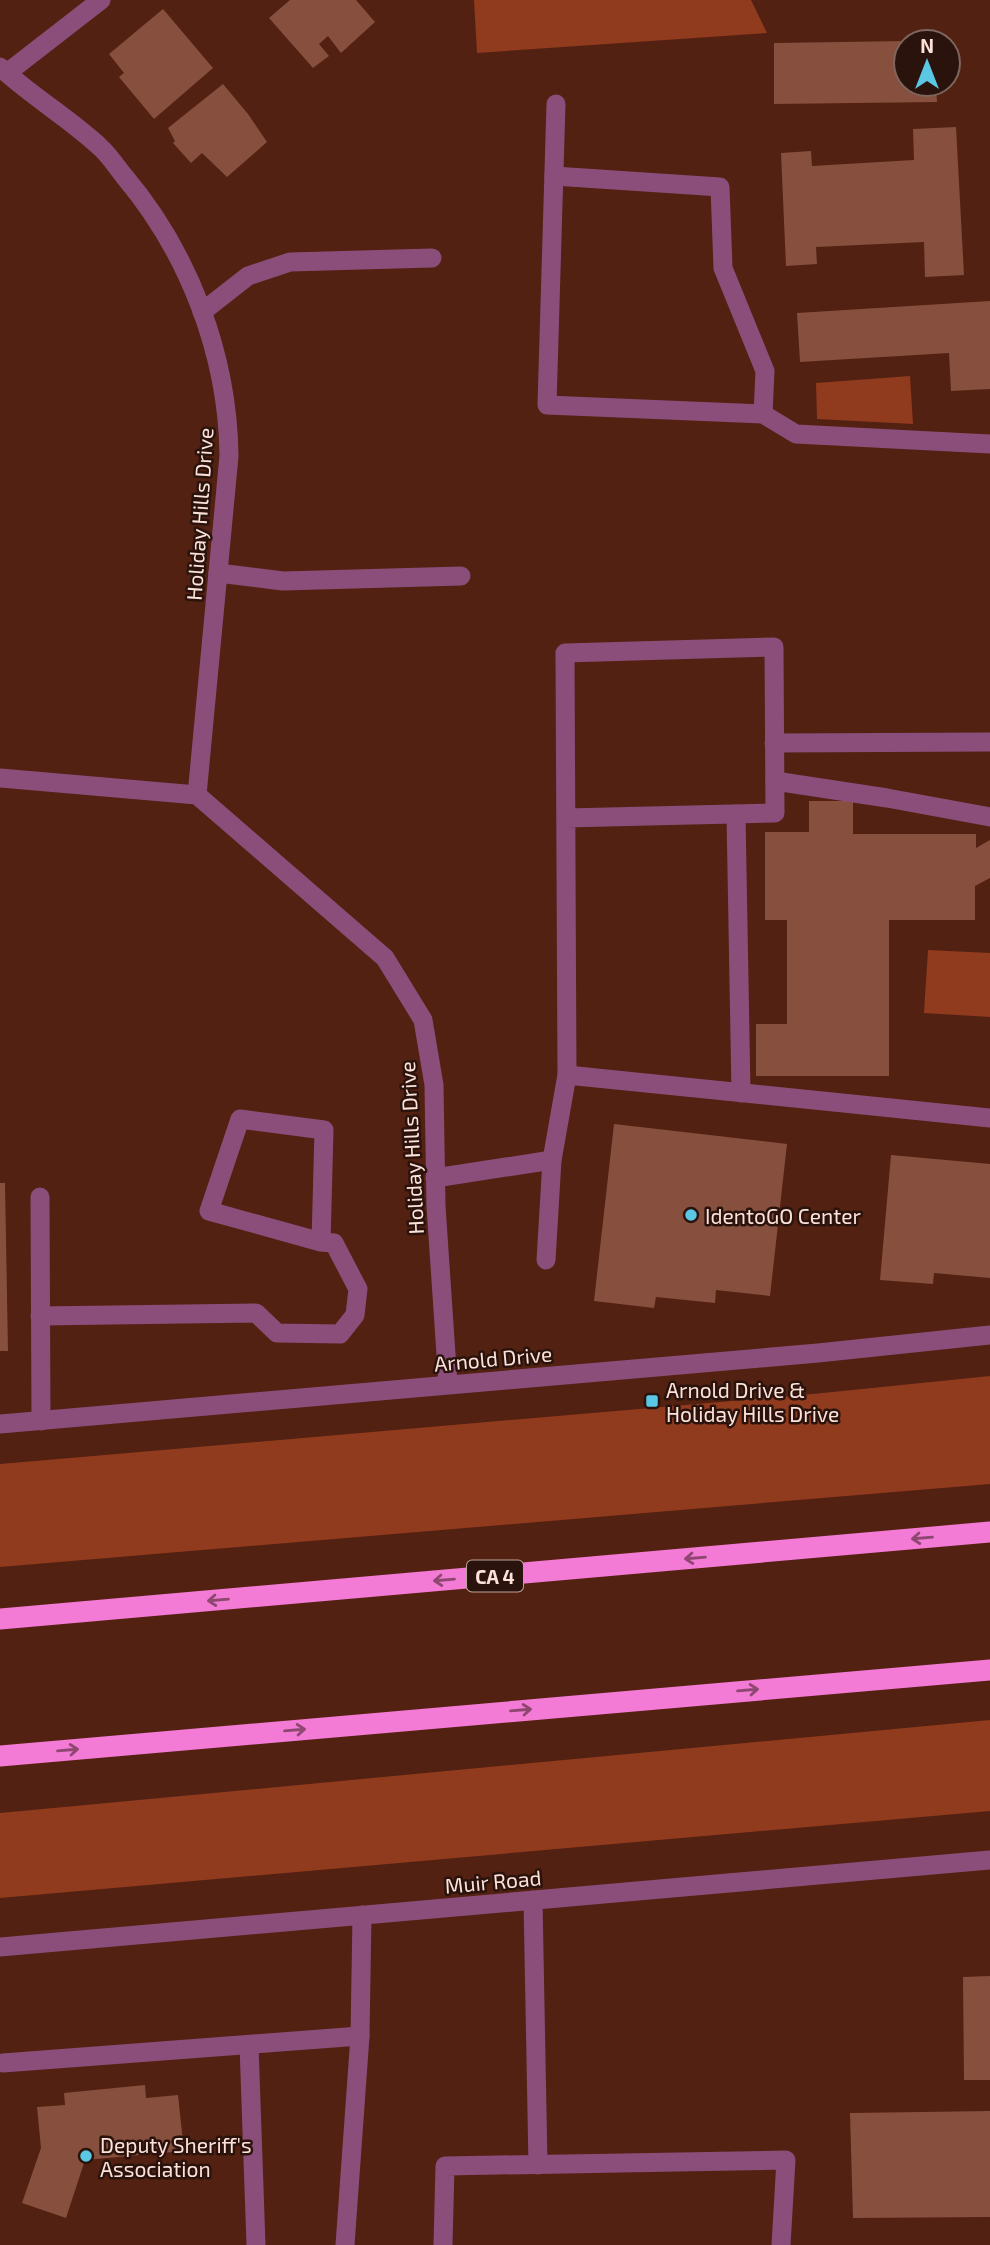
<svg xmlns="http://www.w3.org/2000/svg" width="990" height="2245" font-family="'Exo 2',sans-serif">
  <style>
    .green { fill: #903a1e }
    .building { fill: #864f3e }
    .lines { fill: none; stroke-linecap: round; stroke-linejoin: round }
    .service { stroke: #8b4e7b; stroke-width: 19 }
    .minor { stroke: #8b4e7b; stroke-width: 19 }
    .tertiary { stroke: #8b4e7b; stroke-width: 19 }
    .motorway { stroke: #f37bd5; stroke-width: 21 }
    .oneway { stroke: #8e4770 }
    .poi-dot { fill: #5ac8e5; stroke: #2a130c; stroke-width: 2.5 }
    .labels { text-anchor: middle; dominant-baseline: central; stroke-width: 5; stroke-linejoin: round; paint-order: stroke }
    .shield { fill: #2a130c; stroke: #bea49c; stroke-width: 2 }
    .shield-label { font-size: 19px; font-weight: bold; fill: #fde2da }
    .street-label { font-size: 21px; fill: #fde2da; stroke: #2a130c }
    .poi-label { font-size: 21px; fill: #fde2da; stroke: #2a130c; text-anchor: start }
  </style>
  <rect width="100%" height="100%" fill="#532111"/>
  <!-- green -->
  <g class="green">
    <polygon points="474,0 751,0 767,33 477,53"/>
    <polygon points="910,376 913,424 817,419 816,383"/>
    <polygon points="928,950 990,953 990,1017 924,1013"/>
    <polygon points="990,1376 990,1484 0,1567 0,1464 813,1394"/>
    <polygon points="990,1720 990,1811 0,1898 0,1813"/>
  </g>
  <!-- building -->
  <g class="building">
    <polygon points="290,0 356,0 375,22 341,53 328,36 319,44 329,56 313,68 269,18"/>
    <polygon points="163,9 213,68 154,119 119,77 124,73 109,54"/>
    <polygon points="906,41 906,84 936,84 937,102 774,104 774,43"/>
    <polygon points="223,84 248,114 267,142 227,177 202,153 191,163 173,143 175,141 168,128"/>
    <polygon points="956,127 964,275 925,277 924,242 816,247 817,264 786,266 781,153 811,151 812,166 914,160 913,129"/>
    <polygon points="990,301 990,389 951,391 949,353 800,362 797,313"/>
    <polygon points="809,801 853,801 853,834 976,834 976,848 990,840 990,878 975,886 975,920 889,920 889,1076 756,1076 756,1024 787,1024 787,920 765,920 765,832 809,832"/>
    <polygon points="614,1124 787,1144 770,1296 716,1290 715,1303 656,1297 654,1308 594,1301"/>
    <polygon points="891,1155 990,1164 990,1278 934,1273 933,1284 880,1280"/>
    <polygon points="0,1183 5,1183 8,1351 0,1351"/>
    <polygon points="990,1976 990,2080 964,2080 963,1977"/>
    <polygon points="145,2085 146,2098 178,2095 184,2151 85,2160 66,2218 22,2203 41,2148 37,2107 65,2105 64,2093"/>
    <polygon points="990,2111 990,2217 853,2218 850,2113"/>
  </g>
  <g class="lines">
    <!-- service -->
    <g class="service">
      <polyline points="556,104 547,405 763,414 796,434 990,444"/>
      <polyline points="554,176 720,187 723,268 765,371 763,414"/>
      <polyline points="202,312 248,276 290,262 432,258"/>
      <polyline points="218,573 283,581 461,576"/>
      <polyline points="774,743 990,742"/>
      <polyline points="775,781 887,798 990,817"/>
      <polyline points="736,814 741,1093"/>
      <polyline points="567,1075 990,1118"/>
      <polyline points="435,1178 552,1160"/>
      <polyline points="40,1197 41,1421"/>
      <polyline points="546,1260 552,1160 567,1075 565,653 774,647 775,813 566,818"/>
      <polyline points="40,1316 256,1313 277,1333 340,1334 355,1315 358,1289 334,1243 321,1242 209,1211 240,1119 324,1130 321,1242"/>
      <polyline points="533,1900 538,2165"/>
      <polyline points="249,2045 256,2245"/>
      <polyline points="3,2063 360,2036"/>
      <polyline points="345,2245 360,2036 362,1915"/>
      <polyline points="443,2245 445,2166 786,2160 781,2245"/>
    </g>
    <!-- minor -->
    <g class="minor">
      <path d="M0,67C31,96 69,118 100,147C109,155 116,166 124,176C189,253 228,355 229,456L197,795"/>
      <polyline points="7,73 101,0"/>
      <polyline points="0,778 197,795 385,958 423,1020 434,1085 436,1206 448,1384"/>
    </g>
    <!-- tertiary -->
    <g class="tertiary">
      <polyline points="0,1424 818,1353 990,1335"/>
      <polyline points="0,1947 990,1860"/>
    </g>
    <!-- motorway -->
    <g class="motorway">
      <polyline points="0,1619 990,1532"/>
      <polyline points="0,1756 990,1670"/>
    </g>
  </g>
  <!-- one-way arrows -->
  <defs><path id="oneway-shaft" d="M-6 0H5M1.5-3L5.5 0L1.5 3" fill="none" stroke-width="1.6" stroke-linecap="round" stroke-linejoin="round" transform="scale(1.75)"/></defs>
  <g class="oneway">
    <use href="#oneway-shaft" transform="translate(922 1538) rotate(175)"/>
    <use href="#oneway-shaft" transform="translate(695 1558) rotate(175)"/>
    <use href="#oneway-shaft" transform="translate(444 1580) rotate(175)"/>
    <use href="#oneway-shaft" transform="translate(218 1600) rotate(175)"/>
    <use href="#oneway-shaft" transform="translate(748 1690) rotate(-5)"/>
    <use href="#oneway-shaft" transform="translate(521 1710) rotate(-5)"/>
    <use href="#oneway-shaft" transform="translate(295 1730) rotate(-5)"/>
    <use href="#oneway-shaft" transform="translate(68 1750) rotate(-5)"/>
  </g>
  <!-- markers -->
  <g class="poi-dot">
    <circle cx="691" cy="1215" r="7"/>
    <rect x="645" y="1394" width="14" height="14" rx="3.5"/>
    <circle cx="86" cy="2156" r="7"/>
  </g>
  <g class="labels">
    <!-- shield labels -->
    <rect class="shield" x="467" y="1560.5" width="56" height="31" rx="5"/>
    <g class="shield-label">
      <text x="495" y="1576">CA 4</text>
    </g>
    <!-- street labels -->
    <g class="street-label">
      <text transform="translate(199 514) rotate(-86)">Holiday Hills Drive</text>
      <text transform="translate(411 1148) rotate(-93)">Holiday Hills Drive</text>
      <text transform="translate(493 1358) rotate(-5)">Arnold Drive</text>
      <text transform="translate(493 1881) rotate(-5)">Muir Road</text>
    </g>
    <!-- poi labels -->
    <g class="poi-label">
      <text x="705" y="1215">IdentoGO Center</text>
      <text x="666" y="1389">Arnold Drive &amp;<tspan x="666" dy="24">Holiday Hills Drive</tspan></text>
      <text x="100" y="2144">Deputy Sheriff's<tspan x="100" dy="24">Association</tspan></text>
    </g>
  </g>
  <!-- north arrow -->
  <g transform="translate(927 63)"><circle r="33" fill="#2a130c" stroke="#7e665e" stroke-width="2"/>
  <path d="M0-5L12 26L0 18L-12 26Z" fill="#5ac8e5"/>
  <text y="-10" font-size="19" font-weight="bold" text-anchor="middle" fill="#fde2da">N</text>
  </g>
</svg>
